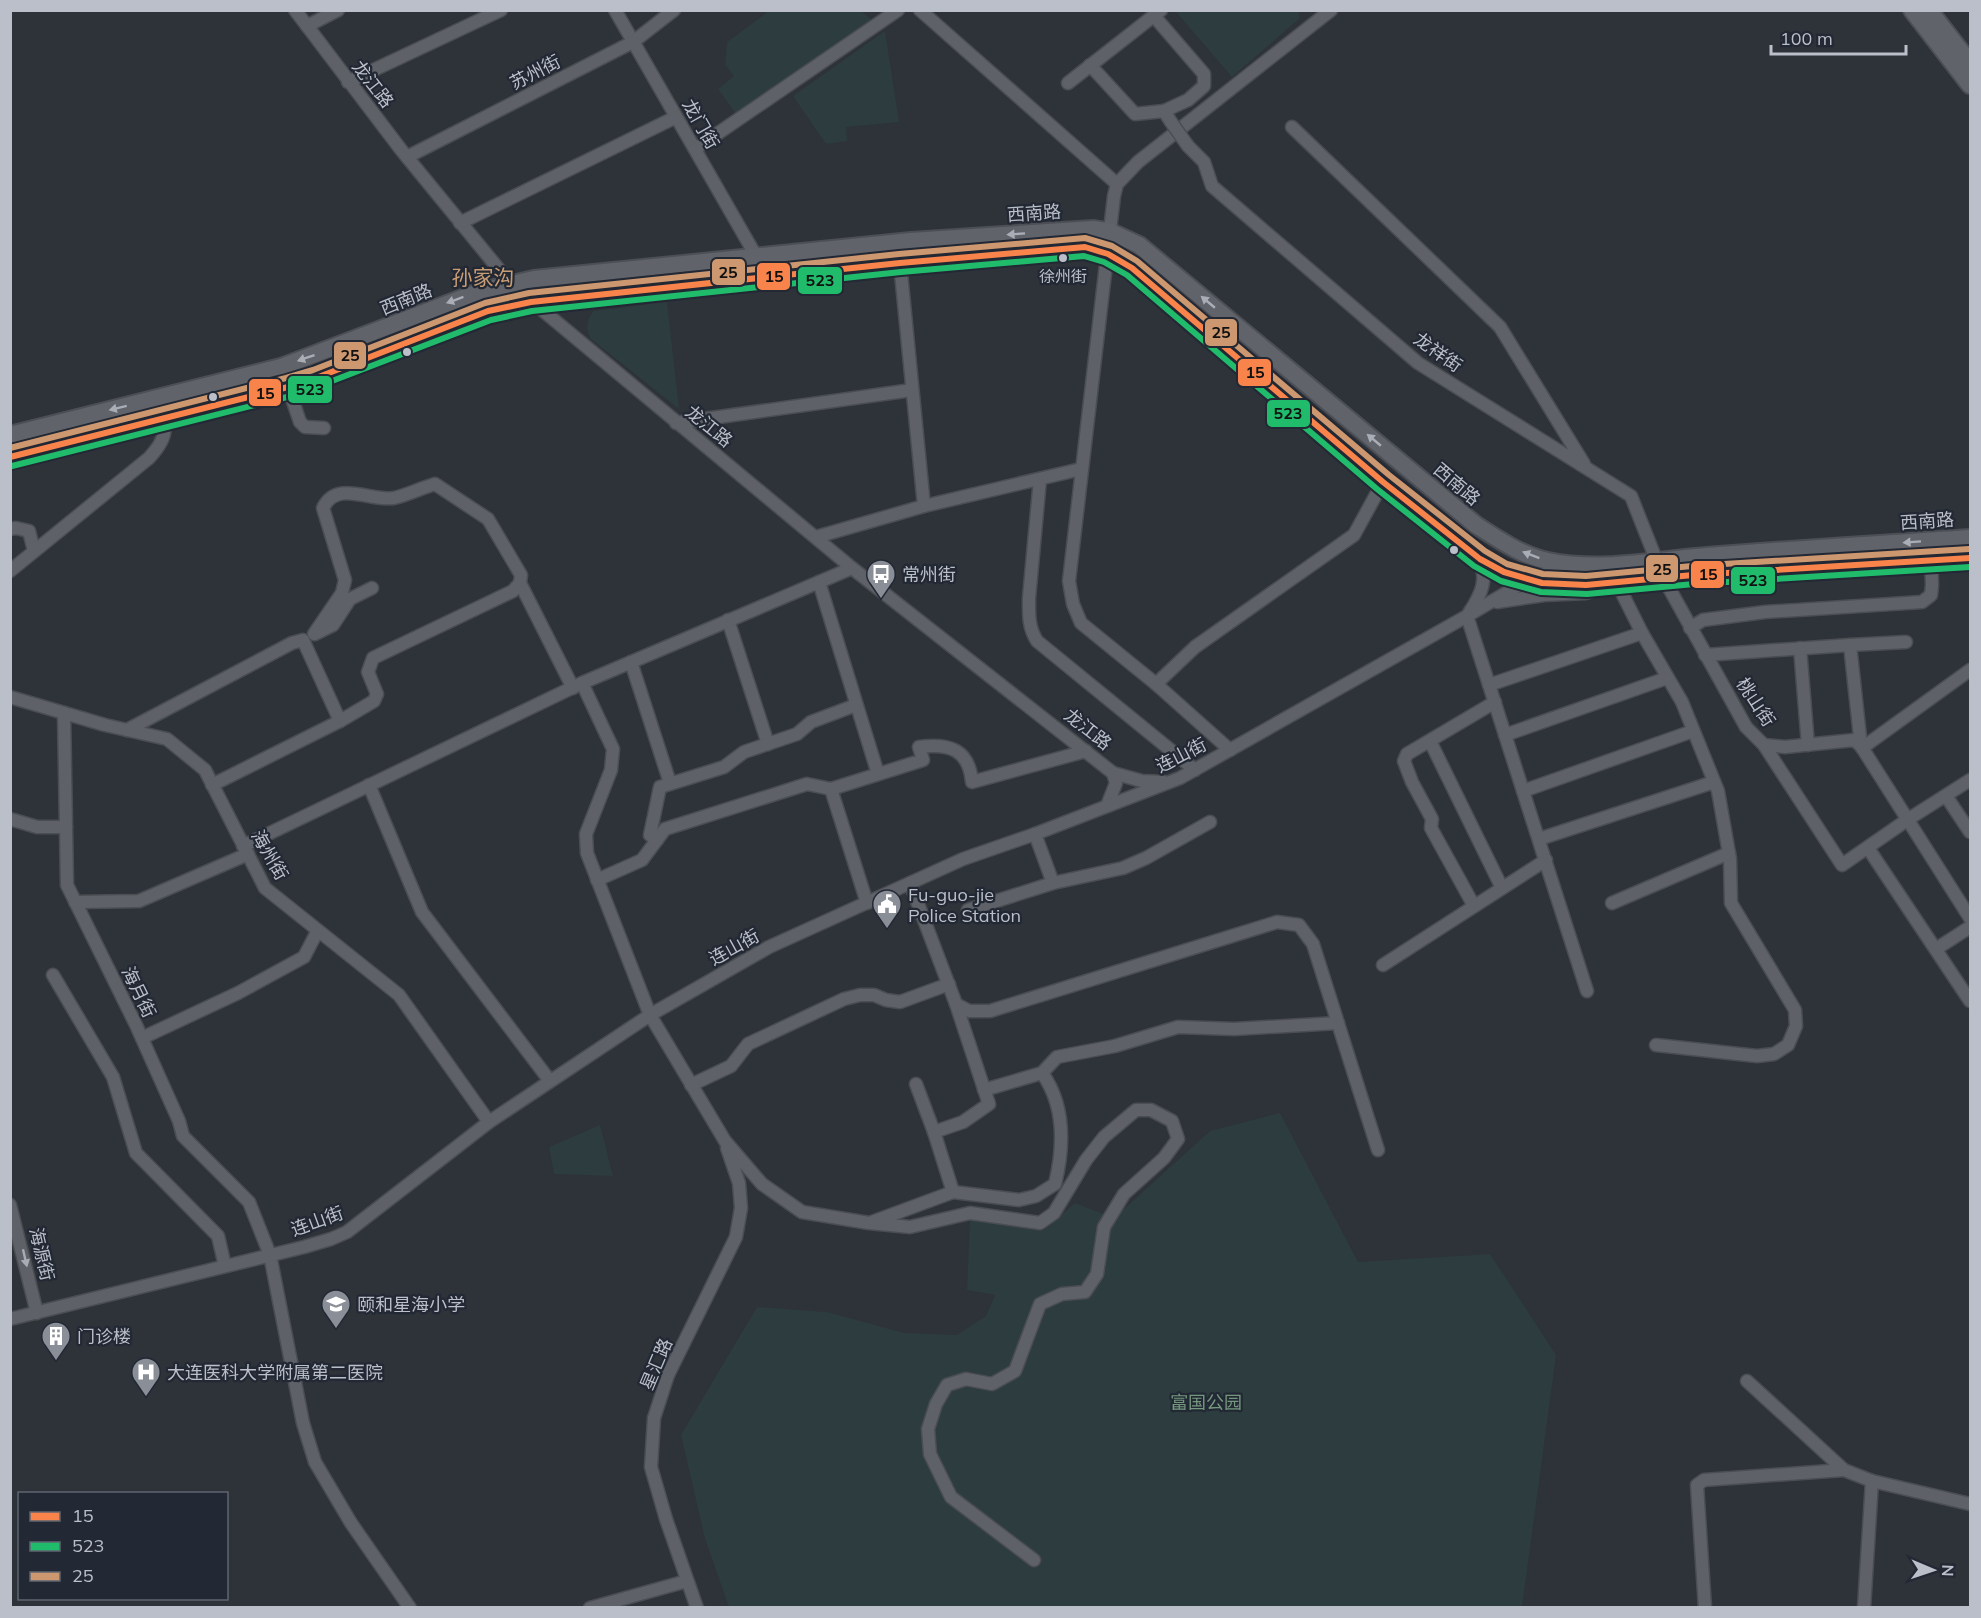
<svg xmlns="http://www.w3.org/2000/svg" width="1981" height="1618" font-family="Mulish,'Noto Sans SC',sans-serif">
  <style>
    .green { fill: #2c3c3f }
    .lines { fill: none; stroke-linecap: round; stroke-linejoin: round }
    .minor-casing { stroke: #4a4d52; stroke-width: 15 }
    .major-casing { stroke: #4c4f56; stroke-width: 20 }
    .minor { stroke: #5e6167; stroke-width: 12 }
    .major { stroke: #606369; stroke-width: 16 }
    .minor-bridge-casing { stroke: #4a4d52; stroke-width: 15; stroke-linecap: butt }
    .minor-bridge { stroke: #5e6167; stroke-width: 12 }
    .bus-1-casing { stroke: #222834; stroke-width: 10 }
    .bus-2-casing { stroke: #222834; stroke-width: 10 }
    .bus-3-casing { stroke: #222834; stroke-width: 10 }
    .bus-1 { stroke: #f8844c; stroke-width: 6 }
    .bus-2 { stroke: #20bc6c; stroke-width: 6 }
    .bus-3 { stroke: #cd976f; stroke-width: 6 }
    .oneway { fill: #a8adb6 }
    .oneway2 { fill: #a8acb5 }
    .bus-dot { fill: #babfc9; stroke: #222834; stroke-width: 2 }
    .labels { text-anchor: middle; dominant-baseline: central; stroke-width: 4.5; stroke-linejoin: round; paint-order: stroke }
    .bus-label { font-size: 16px; fill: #babfc9; stroke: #222834 }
    .street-label { font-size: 18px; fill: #babfc9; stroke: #222834 }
    .poi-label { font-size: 18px; fill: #babfc9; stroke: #222834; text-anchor: start }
    .park-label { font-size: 18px; fill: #74977e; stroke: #222834 }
    .quarter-label { font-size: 21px; fill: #c99e75; stroke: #222834 }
    .line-badge { stroke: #222834; stroke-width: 2 }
    .pale-badge-label { font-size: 16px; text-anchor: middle; font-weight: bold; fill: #111 }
  </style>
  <rect width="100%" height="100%" fill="#2e3239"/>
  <!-- green -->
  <g class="green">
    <polygon points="1178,10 1298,11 1300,18 1232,77 1176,12"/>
    <polygon points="769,11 861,11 875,22 739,118 718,89 734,76 725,65 727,42"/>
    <polygon points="885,31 899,122 846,127 847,141 826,144 793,96"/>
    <path d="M667,302L679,409L591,339C585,328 586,322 593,311Z"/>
    <polygon points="1280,1113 1358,1262 1490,1254 1556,1355 1522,1607 729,1607 705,1539 681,1435 757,1307 827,1312 904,1333 957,1335 986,1316 995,1295 967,1290 970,1220 1044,1230 1075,1203 1114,1218 1210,1131"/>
    <polygon points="600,1125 613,1176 554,1174 549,1147"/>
  </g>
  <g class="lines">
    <!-- minor casing -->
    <g class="minor-casing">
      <g id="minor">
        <polyline points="295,10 402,151 511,284 852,568 1113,773 1142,781 1164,782"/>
        <polyline points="615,10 756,256"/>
        <polyline points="920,10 1117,184"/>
        <polyline points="1154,16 1204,74 1204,86 1188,100 1164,111 1171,122"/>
        <polyline points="307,26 338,10"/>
        <polyline points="1090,65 1135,114 1164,111"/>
        <polyline points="348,82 501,10"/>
        <polyline points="1068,83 1161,10"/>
        <polyline points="1292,127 1500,327 1584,464"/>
        <polyline points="1188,146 1204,162 1212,186 1418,363 1631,496 1663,577 1746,727 1764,745 1785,747 1854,740 1861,746 1970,918"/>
        <polyline points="695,149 898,10"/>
        <polyline points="407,157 633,42 674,10"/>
        <polyline points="460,223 676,117"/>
        <polyline points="900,263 924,506"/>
        <polyline points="288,387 300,422 305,427 324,428"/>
        <polyline points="676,423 912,390"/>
        <path d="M1040,479L1029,598C1029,614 1028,627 1037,641L1195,770"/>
        <polyline points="10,529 16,528 29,531 34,551"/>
        <polyline points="816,537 924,506 1081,469"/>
        <path d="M10,571L149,458C171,434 166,427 156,398"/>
        <polyline points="819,582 878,774"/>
        <polyline points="520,583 573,688"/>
        <polyline points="1497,602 1544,595 1586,593 1616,581 1642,633 1682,702 1718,791 1730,859 1731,903 1795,1010 1796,1026 1788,1045 1774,1054 1757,1056 1656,1045"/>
        <path d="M1469,613C1481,595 1490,577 1477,558"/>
        <polyline points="1467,616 1587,991"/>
        <polyline points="728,620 768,744"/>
        <polyline points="1690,628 1703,620 1765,612 1922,602 1931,595 1932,585 1931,560"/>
        <path d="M314,634L342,593L345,580L323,508C337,479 371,502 394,498C407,495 421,488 435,484L488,519L521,575L520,583L513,591L373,658L368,672L377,694L374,701L340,721"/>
        <polyline points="315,634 333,625 350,599 372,588"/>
        <polyline points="1850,645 1906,642"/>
        <polyline points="1800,648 1808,745"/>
        <polyline points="1705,655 1850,645 1861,746"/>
        <polyline points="631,662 670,783"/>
        <polyline points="582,683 613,749 611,770 586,834 587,853 650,1015 725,1141 762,1184 802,1212 869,1223 910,1227 970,1213 1040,1223 1054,1213 1086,1160 1104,1137 1136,1110 1151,1110 1172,1121 1178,1139 1164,1158 1124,1194 1104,1227 1097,1274 1085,1292 1062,1294 1040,1304 1015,1371 992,1384 966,1379 947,1385 936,1404 928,1429 930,1454 951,1497 1034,1560"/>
        <polyline points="1156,684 1195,647 1354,535 1383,482"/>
        <polyline points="1489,685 1642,633"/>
        <polyline points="10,697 105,725 167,739 205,770 265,888 399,995 489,1122"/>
        <polyline points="64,713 67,885 136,1025 179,1121 183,1136 249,1202 270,1255 303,1423 315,1462 351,1523 410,1608"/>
        <polyline points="127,730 292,643 303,640 340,721 212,785"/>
        <polyline points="1505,735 1667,678"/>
        <polyline points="1430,741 1502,888"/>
        <polyline points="1764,745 1842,865 1907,820 1970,780"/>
        <polyline points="1862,748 1970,670"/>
        <polyline points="1230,750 1156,684 1081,623 1073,604 1069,581 1114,196 1117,184 1138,162 1331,10"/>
        <polyline points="369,785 422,912 550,1081"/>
        <polyline points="831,789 867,903"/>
        <polyline points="1523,791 1693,731"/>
        <polyline points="1946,796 1970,832"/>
        <polyline points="1107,806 1116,783 1113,773"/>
        <polyline points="10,819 37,827 66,827"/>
        <polyline points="1035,834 1053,883"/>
        <polyline points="1539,839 1714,782"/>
        <polyline points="657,840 650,835 660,787 724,767 744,752 797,734 811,722 856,705"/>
        <polyline points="243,846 582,683 852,568"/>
        <polyline points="1868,848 1970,1001"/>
        <path d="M597,880L642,860L665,829L807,784L831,789L923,760L919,747C949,743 969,749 972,782L1086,751"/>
        <polyline points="910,883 956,1004 969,1011 990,1011 1277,922 1299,925 1313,944 1378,1150"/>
        <polyline points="75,902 139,901 248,854"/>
        <polyline points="1612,903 1729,853"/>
        <polyline points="1474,906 1431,828 1432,819 1412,782 1404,761 1407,754 1495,702"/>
        <polyline points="968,910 1053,883 1123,868 1146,858 1210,822"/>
        <polyline points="1936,949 1970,927"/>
        <polyline points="1383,965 1546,860"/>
        <polyline points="53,975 113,1077 136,1153 218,1236 225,1266"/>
        <polyline points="142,1038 238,993 304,957 317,932"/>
        <polyline points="691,1085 731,1066 748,1044 844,999 860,995 874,995 886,1000 900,1002 949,984"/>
        <polyline points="984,1090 1042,1073 1057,1057 1115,1046 1178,1027 1234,1029 1338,1023"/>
        <polyline points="934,1132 963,1122 989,1104 956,1004"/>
        <path d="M953,1192L1019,1200L1036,1196L1055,1184C1064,1147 1065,1105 1042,1073"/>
        <polyline points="10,1205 37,1313"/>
        <polyline points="872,1222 953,1192 934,1132 916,1084"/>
        <polyline points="10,1319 304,1247 331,1239 347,1232 489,1122 650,1015 769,947 963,859 1035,834 1180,778 1467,616 1538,574 1592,573"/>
        <polyline points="1747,1381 1844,1470 1872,1481 1970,1504"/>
        <polyline points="590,1608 687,1581"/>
        <polyline points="697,1608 666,1519 651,1467 654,1418 668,1375 736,1237 741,1208 739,1183 727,1148"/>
        <polyline points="1705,1608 1697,1485 1704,1480 1844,1470"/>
        <polyline points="1864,1608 1872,1481"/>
      </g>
    </g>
    <!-- major casing -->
    <g class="major-casing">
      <g id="major">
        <polyline points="1912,10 1970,85"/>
        <polyline points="1929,10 1970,63"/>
        <path d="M10,435L281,367L481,291L534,279L911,241L1094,229L1111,232L1139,245L1476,525C1498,539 1522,556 1548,561C1601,572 1654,560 1707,556C1795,549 1883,544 1970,538"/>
        <polyline points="10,457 288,387 316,378 488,311 531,302 900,263 1085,247 1108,254 1132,268 1383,482 1480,559 1504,572 1542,583 1586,585 1693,575 1970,558"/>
      </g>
    </g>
    <!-- minor -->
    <use href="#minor" class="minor"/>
    <!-- major -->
    <use href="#major" class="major"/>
    <!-- minor-bridge casing -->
    <g class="minor-bridge-casing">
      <polyline id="minor-bridge" points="1171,122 1188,146"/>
    </g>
    <!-- minor-bridge -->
    <use href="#minor-bridge" class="minor-bridge"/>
    <!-- bus-1 casing -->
    <g class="bus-1-casing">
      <polyline id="bus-1" points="10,457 288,387 316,378 488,311 531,302 900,263 1085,247 1108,254 1132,268 1383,482 1480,559 1504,572 1542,583 1586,585 1693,575 1970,558"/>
    </g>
    <!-- bus-2 casing -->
    <g class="bus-2-casing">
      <polyline id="bus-2" points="12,466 291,396 319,386 491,320 532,311 901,272 1084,256 1104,262 1127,275 1377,489 1474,566 1501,581 1541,592 1587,594 1694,584 1970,567"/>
    </g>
    <!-- bus-3 casing -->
    <g class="bus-3-casing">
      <polyline id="bus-3" points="10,448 286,378 313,370 485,303 529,293 899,254 1085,238 1112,246 1137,261 1389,475 1485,551 1507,564 1543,574 1586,576 1692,566 1969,549"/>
    </g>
    <!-- bus-1 -->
    <use href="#bus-1" class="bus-1"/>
    <!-- bus-2 -->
    <use href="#bus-2" class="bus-2"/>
    <!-- bus-3 -->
    <use href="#bus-3" class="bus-3"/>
  </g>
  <!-- one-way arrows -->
  <defs><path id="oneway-solid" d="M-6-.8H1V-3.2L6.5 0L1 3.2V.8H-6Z" transform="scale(1.5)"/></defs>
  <g class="oneway">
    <use href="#oneway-solid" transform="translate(1016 234) rotate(176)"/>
    <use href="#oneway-solid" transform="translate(455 300) rotate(160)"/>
    <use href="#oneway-solid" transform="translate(1208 302) rotate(-140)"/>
    <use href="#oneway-solid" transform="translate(306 358) rotate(161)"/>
    <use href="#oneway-solid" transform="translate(118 408) rotate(166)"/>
    <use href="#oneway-solid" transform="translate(1374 440) rotate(-140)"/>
    <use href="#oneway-solid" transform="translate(1912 542) rotate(176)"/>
    <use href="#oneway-solid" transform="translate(1531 555) rotate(-159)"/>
  </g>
  <use class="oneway2" href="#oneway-solid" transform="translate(25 1258) rotate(77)"/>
  <!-- icons -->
  <defs>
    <g id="bus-pin" transform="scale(1.5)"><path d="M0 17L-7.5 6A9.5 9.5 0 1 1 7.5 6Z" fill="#898e97" stroke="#222834"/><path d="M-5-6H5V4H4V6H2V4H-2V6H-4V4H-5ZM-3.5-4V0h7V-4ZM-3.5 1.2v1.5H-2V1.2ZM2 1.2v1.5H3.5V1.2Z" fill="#fff"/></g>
    <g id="civic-pin" transform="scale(1.5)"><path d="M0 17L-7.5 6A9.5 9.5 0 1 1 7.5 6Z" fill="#898e97" stroke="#222834"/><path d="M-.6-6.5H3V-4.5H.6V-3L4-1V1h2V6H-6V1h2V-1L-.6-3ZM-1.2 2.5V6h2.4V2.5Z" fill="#fff"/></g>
    <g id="school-pin" transform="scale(1.5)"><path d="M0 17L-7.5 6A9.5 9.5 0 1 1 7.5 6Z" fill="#898e97" stroke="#222834"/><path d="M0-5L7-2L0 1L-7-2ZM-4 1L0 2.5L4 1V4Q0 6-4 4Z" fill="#fff"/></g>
    <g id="building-pin" transform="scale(1.5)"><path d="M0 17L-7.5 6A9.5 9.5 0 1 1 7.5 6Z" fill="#898e97" stroke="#222834"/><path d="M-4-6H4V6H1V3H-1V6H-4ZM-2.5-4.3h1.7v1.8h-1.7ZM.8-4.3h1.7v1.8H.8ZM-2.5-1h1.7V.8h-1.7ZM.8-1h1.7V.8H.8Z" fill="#fff"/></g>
    <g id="hospital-pin" transform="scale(1.5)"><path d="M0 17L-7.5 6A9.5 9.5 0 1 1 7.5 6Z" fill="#898e97" stroke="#222834"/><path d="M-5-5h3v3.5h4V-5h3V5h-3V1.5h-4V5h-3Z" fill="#fff"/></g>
  </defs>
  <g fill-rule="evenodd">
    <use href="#bus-pin" x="881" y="574"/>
    <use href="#civic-pin" x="887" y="904"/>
    <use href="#school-pin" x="336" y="1304"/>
    <use href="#building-pin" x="56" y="1336"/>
    <use href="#hospital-pin" x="146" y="1372"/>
  </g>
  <!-- markers -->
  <g class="bus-dot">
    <circle cx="1063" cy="258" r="5"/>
    <circle cx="407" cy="352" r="5"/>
    <circle cx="213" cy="397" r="5"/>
    <circle cx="1454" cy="550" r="5"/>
  </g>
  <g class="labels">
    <!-- bus labels -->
    <g class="bus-label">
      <text x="1063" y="276">徐州街</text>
    </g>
    <!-- street labels -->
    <g class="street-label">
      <text transform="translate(535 72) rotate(-27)">苏州街</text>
      <text transform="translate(373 84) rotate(52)">龙江路</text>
      <text transform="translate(701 124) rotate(60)">龙门街</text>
      <text transform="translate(1034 213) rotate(-4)">西南路</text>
      <text transform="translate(406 299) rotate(-22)">西南路</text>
      <text transform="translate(1438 352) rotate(35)">龙祥街</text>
      <text transform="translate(709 426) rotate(39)">龙江路</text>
      <text transform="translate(1457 484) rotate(40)">西南路</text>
      <text transform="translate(1927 521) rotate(-4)">西南路</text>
      <text transform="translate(1756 702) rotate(57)">桃山街</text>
      <text transform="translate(1088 729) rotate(38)">龙江路</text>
      <text transform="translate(1181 755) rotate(-27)">连山街</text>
      <text transform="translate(270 855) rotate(60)">海州街</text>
      <text transform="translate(734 947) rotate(-29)">连山街</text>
      <text transform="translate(139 992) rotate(64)">海月街</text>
      <text transform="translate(317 1221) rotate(-20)">连山街</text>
      <text transform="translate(42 1254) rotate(77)">海源街</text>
      <text transform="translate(656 1364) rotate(-67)">星汇路</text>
    </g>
    <!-- poi labels -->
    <g class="poi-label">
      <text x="902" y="574">常州街</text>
      <text x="908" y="894">Fu-guo-jie<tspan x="908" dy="21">Police Station</tspan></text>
      <text x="357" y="1304">颐和星海小学</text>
      <text x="77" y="1336">门诊楼</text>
      <text x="167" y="1372">大连医科大学附属第二医院</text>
    </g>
    <!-- park labels -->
    <g class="park-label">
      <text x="1206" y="1402">富国公园</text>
    </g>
    <!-- quarter labels -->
    <g class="quarter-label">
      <text x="483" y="277">孙家沟</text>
    </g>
  </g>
  <g class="line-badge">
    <rect x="711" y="258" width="35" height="28" rx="6" fill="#cd976f"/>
    <rect x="756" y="262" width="35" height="29" rx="6" fill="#f8844c"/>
    <rect x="797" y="266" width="46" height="29" rx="6" fill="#20bc6c"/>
    <rect x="1204" y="318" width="34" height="29" rx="6" fill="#cd976f"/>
    <rect x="333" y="341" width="34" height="29" rx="6" fill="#cd976f"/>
    <rect x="1237" y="358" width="35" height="29" rx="6" fill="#f8844c"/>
    <rect x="287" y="375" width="46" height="29" rx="6" fill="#20bc6c"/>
    <rect x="248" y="378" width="34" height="29" rx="6" fill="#f8844c"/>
    <rect x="1266" y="399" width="45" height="29" rx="6" fill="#20bc6c"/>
    <rect x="1645" y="554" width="34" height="29" rx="6" fill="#cd976f"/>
    <rect x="1690" y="560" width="35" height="29" rx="6" fill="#f8844c"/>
    <rect x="1730" y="566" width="46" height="29" rx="6" fill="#20bc6c"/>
  </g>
  <g class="pale-badge-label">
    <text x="728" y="278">25</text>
    <text x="774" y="282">15</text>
    <text x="820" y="286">523</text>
    <text x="1221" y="338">25</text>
    <text x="350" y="361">25</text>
    <text x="1255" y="378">15</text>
    <text x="310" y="395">523</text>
    <text x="265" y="399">15</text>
    <text x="1288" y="419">523</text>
    <text x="1662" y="575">25</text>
    <text x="1708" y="580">15</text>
    <text x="1753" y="586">523</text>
  </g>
  <!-- border -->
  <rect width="1981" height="1618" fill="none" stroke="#babfc9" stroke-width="24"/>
  <!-- legend -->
  <rect x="18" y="1492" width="210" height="108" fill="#222834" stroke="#5f6470" stroke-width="1.5"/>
  <rect x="30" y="1512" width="30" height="9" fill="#f8844c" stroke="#5f6470" stroke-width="1.5"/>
  <text x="72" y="1522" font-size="18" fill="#babfc9">15</text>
  <rect x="30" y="1542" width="30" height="9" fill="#20bc6c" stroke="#5f6470" stroke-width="1.5"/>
  <text x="72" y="1552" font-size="18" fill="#babfc9">523</text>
  <rect x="30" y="1572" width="30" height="9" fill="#cd976f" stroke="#5f6470" stroke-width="1.5"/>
  <text x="72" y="1582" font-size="18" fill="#babfc9">25</text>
  <!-- north arrow -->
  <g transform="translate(1933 1570) rotate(92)" stroke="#222834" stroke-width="4.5" paint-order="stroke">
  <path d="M0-4.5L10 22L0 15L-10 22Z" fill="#babfc9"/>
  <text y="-9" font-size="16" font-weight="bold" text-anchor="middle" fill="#babfc9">N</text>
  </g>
  <!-- scale -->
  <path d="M1771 45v9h135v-9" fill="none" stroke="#babfc9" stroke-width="3"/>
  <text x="1780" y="45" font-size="18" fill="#babfc9" stroke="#222834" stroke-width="4.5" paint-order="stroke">100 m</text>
</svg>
